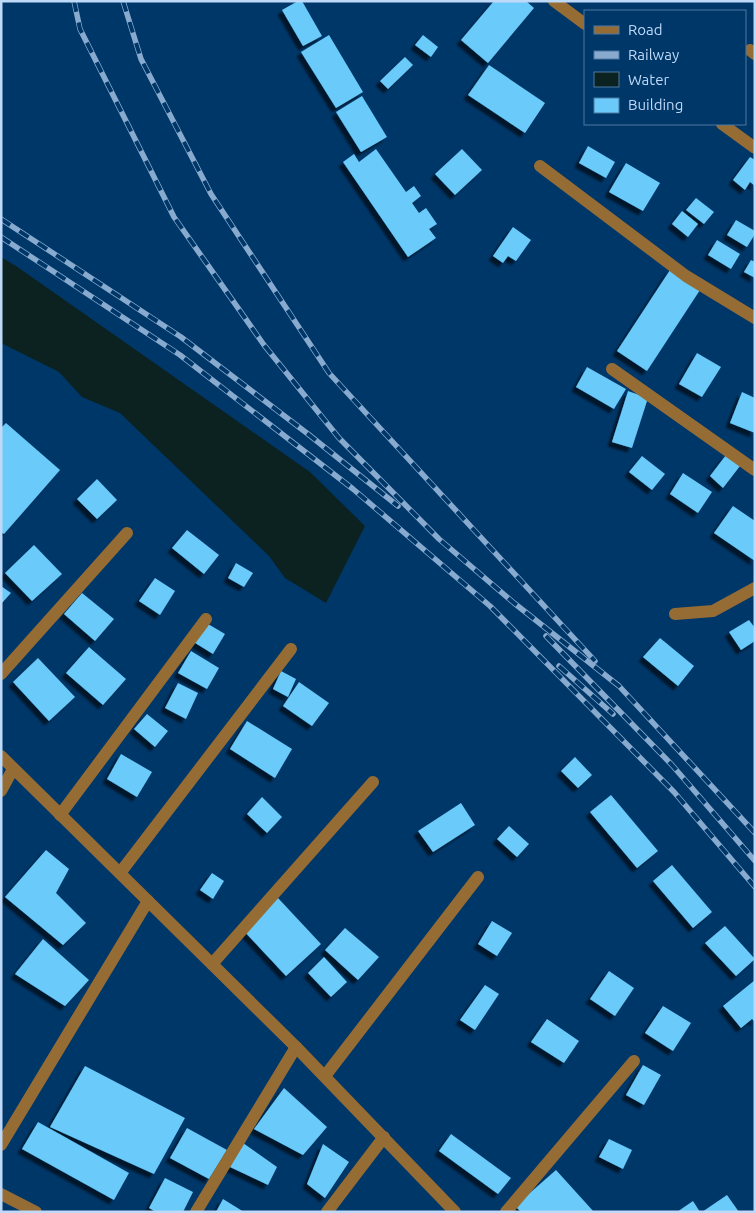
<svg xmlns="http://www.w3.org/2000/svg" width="756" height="1213" font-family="Ubuntu,sans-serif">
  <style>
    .water { fill: #0c2221 }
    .building { fill: #6bcaf9; filter: url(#shadow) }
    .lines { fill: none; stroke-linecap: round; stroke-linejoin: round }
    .minor { stroke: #966c35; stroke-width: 12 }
    .rail-casing { stroke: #87aace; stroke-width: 5.5 }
    .rail { stroke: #003769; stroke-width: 4; stroke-dasharray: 11; stroke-linecap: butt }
  </style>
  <defs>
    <filter id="shadow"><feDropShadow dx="-4.5" dy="4.5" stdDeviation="1" flood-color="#0009"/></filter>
  </defs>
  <rect width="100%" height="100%" fill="#003769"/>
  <!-- water -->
  <polygon class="water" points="1,257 16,266 310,472 365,526 326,603 285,578 269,556 120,413 82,397 59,372 1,343"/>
  <!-- building -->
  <g class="building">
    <polygon points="298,1 302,1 322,36 303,46 282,10"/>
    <polygon points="494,1 526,1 534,8 488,63 461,40"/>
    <polygon points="329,35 363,92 336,108 301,52"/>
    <polygon points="423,35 438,47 431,57 415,45"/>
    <polygon points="405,57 413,65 388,89 380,81"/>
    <polygon points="489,65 545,103 525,133 468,95"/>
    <polygon points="362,96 387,137 361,152 336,112"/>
    <polygon points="588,146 615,162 606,178 579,163"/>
    <polygon points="376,149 406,192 414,186 421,196 412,203 419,213 426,208 437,224 429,229 436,238 408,257 343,162 354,154 359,162"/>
    <polygon points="462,149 482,170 455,195 435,174"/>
    <polygon points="750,157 755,160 755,186 750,182 745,190 733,180"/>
    <polygon points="626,163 660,183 643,211 609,192"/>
    <polygon points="696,198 714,212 704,224 686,210"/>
    <polygon points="682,211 698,224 688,237 672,224"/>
    <polygon points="736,220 755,231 755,234 747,247 727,235"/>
    <polygon points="513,227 531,240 516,261 508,256 503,263 493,256"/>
    <polygon points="717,240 740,254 731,269 708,255"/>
    <polygon points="751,260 755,262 755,278 744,272"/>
    <polygon points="670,270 700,290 647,371 617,351"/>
    <polygon points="697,353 721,367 702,397 679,384"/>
    <polygon points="587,367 626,389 614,409 576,387"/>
    <polygon points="628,391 648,398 632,448 612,442"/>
    <polygon points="742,392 755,398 755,433 730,423"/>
    <polygon points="6,423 60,470 4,534 1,532 1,428"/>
    <polygon points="726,455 740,466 723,488 710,476"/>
    <polygon points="642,456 665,474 652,490 629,472"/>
    <polygon points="683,473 712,492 698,513 670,494"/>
    <polygon points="97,479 117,500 97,519 77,499"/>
    <polygon points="733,506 755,521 755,561 714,533"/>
    <polygon points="187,530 219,555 204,574 172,548"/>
    <polygon points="34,545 62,574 32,601 5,573"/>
    <polygon points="236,563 253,573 244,587 228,578"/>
    <polygon points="155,578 175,591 160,615 139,601"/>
    <polygon points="1,586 11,593 1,604"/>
    <polygon points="82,593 114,619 95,641 64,614"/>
    <polygon points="749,620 755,628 755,641 741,650 729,632"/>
    <polygon points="203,621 225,634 213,654 192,641"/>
    <polygon points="660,638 694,666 678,686 643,657"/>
    <polygon points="89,647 126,679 103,705 66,673"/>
    <polygon points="191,651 219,668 207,689 178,673"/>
    <polygon points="38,658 75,697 49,721 13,682"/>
    <polygon points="281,671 296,679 288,697 273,689"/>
    <polygon points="299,682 329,703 312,726 283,706"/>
    <polygon points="178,683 198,693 186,719 165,708"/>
    <polygon points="147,714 168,731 155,747 134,729"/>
    <polygon points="247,721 292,749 275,778 230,749"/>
    <polygon points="121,754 152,772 137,797 107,779"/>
    <polygon points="575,757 592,775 578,788 561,771"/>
    <polygon points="611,795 658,851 637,868 590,812"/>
    <polygon points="262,797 282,817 267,833 247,814"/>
    <polygon points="461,803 475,825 433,852 418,831"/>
    <polygon points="509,826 529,844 517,857 497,839"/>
    <polygon points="46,850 69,869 56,893 86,923 63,945 5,897"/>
    <polygon points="672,865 712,912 693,928 653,881"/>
    <polygon points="212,873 224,881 213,899 200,890"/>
    <polygon points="278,898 321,944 286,976 243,930"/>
    <polygon points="492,921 512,933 497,956 478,944"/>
    <polygon points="725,926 755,959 736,976 705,943"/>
    <polygon points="345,928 379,957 358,980 325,950"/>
    <polygon points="43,939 89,980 65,1006 15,974"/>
    <polygon points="324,957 347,982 331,997 308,973"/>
    <polygon points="609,971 634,988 615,1016 590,999"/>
    <polygon points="755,980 755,1022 752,1019 741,1028 723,1006"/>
    <polygon points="485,985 499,994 475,1030 460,1020"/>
    <polygon points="663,1006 691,1023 673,1051 645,1033"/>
    <polygon points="547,1019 579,1041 564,1063 531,1042"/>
    <polygon points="643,1065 661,1075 644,1105 626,1095"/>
    <polygon points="85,1066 185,1118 154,1174 50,1127"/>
    <polygon points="284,1088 327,1127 303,1155 254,1129"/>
    <polygon points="38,1122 129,1173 114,1200 22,1149"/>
    <polygon points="187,1128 227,1150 209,1179 170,1158"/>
    <polygon points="451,1134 511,1178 498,1194 439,1151"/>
    <polygon points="609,1139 632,1150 623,1169 599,1157"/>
    <polygon points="243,1143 277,1167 268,1185 230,1167"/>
    <polygon points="323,1144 349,1162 325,1198 307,1184"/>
    <polygon points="556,1170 594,1212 521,1212 515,1206"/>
    <polygon points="165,1178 193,1192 183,1212 156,1212 149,1208"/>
    <polygon points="727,1195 739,1212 702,1212"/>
    <polygon points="223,1199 244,1212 216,1212"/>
    <polygon points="693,1201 700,1212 677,1212"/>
  </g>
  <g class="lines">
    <!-- minor -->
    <g class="minor">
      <polyline points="554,1 585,24"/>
      <polyline points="750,50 755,54"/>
      <polyline points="722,124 755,148"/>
      <polyline points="540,166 686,276 755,318"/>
      <polyline points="612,369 755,470"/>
      <polyline points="675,614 713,611 755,588"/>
      <polyline points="1,674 127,533"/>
      <polyline points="1,756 296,1047 455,1212"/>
      <polyline points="1,791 13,769"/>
      <polyline points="60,815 206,619"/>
      <polyline points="120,873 291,649"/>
      <polyline points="212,964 373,782"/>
      <polyline points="325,1076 478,877"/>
      <polyline points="1,1145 148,901"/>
      <polyline points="1,1194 36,1212"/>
      <polyline points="196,1212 296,1047"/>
      <polyline points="327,1212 384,1137"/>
      <polyline points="506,1212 634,1061"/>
    </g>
    <!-- rail casing -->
    <g class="rail-casing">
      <g id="rail">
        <polyline points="74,1 80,29 174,217 264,345 339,438 439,539 514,603 619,686 755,833"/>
        <polyline points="123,1 141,59 211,194 329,373 595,661"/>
        <polyline points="1,219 181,337 308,434 398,506"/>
        <polyline points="1,237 180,355 353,489 490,606 674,792 755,887"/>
        <polyline points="546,636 672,765 755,861"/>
        <polyline points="559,666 613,714"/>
      </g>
    </g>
    <!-- rail -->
    <use href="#rail" class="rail"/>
  </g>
  <!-- border -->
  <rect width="756" height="1213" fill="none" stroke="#bfd9f8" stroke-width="5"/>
  <!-- legend -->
  <rect x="584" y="10" width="162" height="115" fill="#003769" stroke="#4c78a2"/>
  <rect x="594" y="26" width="25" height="8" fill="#966c35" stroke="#4c78a2"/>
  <text x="628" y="35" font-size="15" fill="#bfd9f8">Road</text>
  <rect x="594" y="51" width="25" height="8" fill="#87aace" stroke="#4c78a2"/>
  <text x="628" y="60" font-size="15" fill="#bfd9f8">Railway</text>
  <rect x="594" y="72" width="25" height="15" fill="#0c2221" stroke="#4c78a2"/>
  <text x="628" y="85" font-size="15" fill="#bfd9f8">Water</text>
  <rect x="594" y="98" width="25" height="15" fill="#6bcaf9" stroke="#4c78a2"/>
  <text x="628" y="110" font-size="15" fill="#bfd9f8">Building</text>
</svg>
